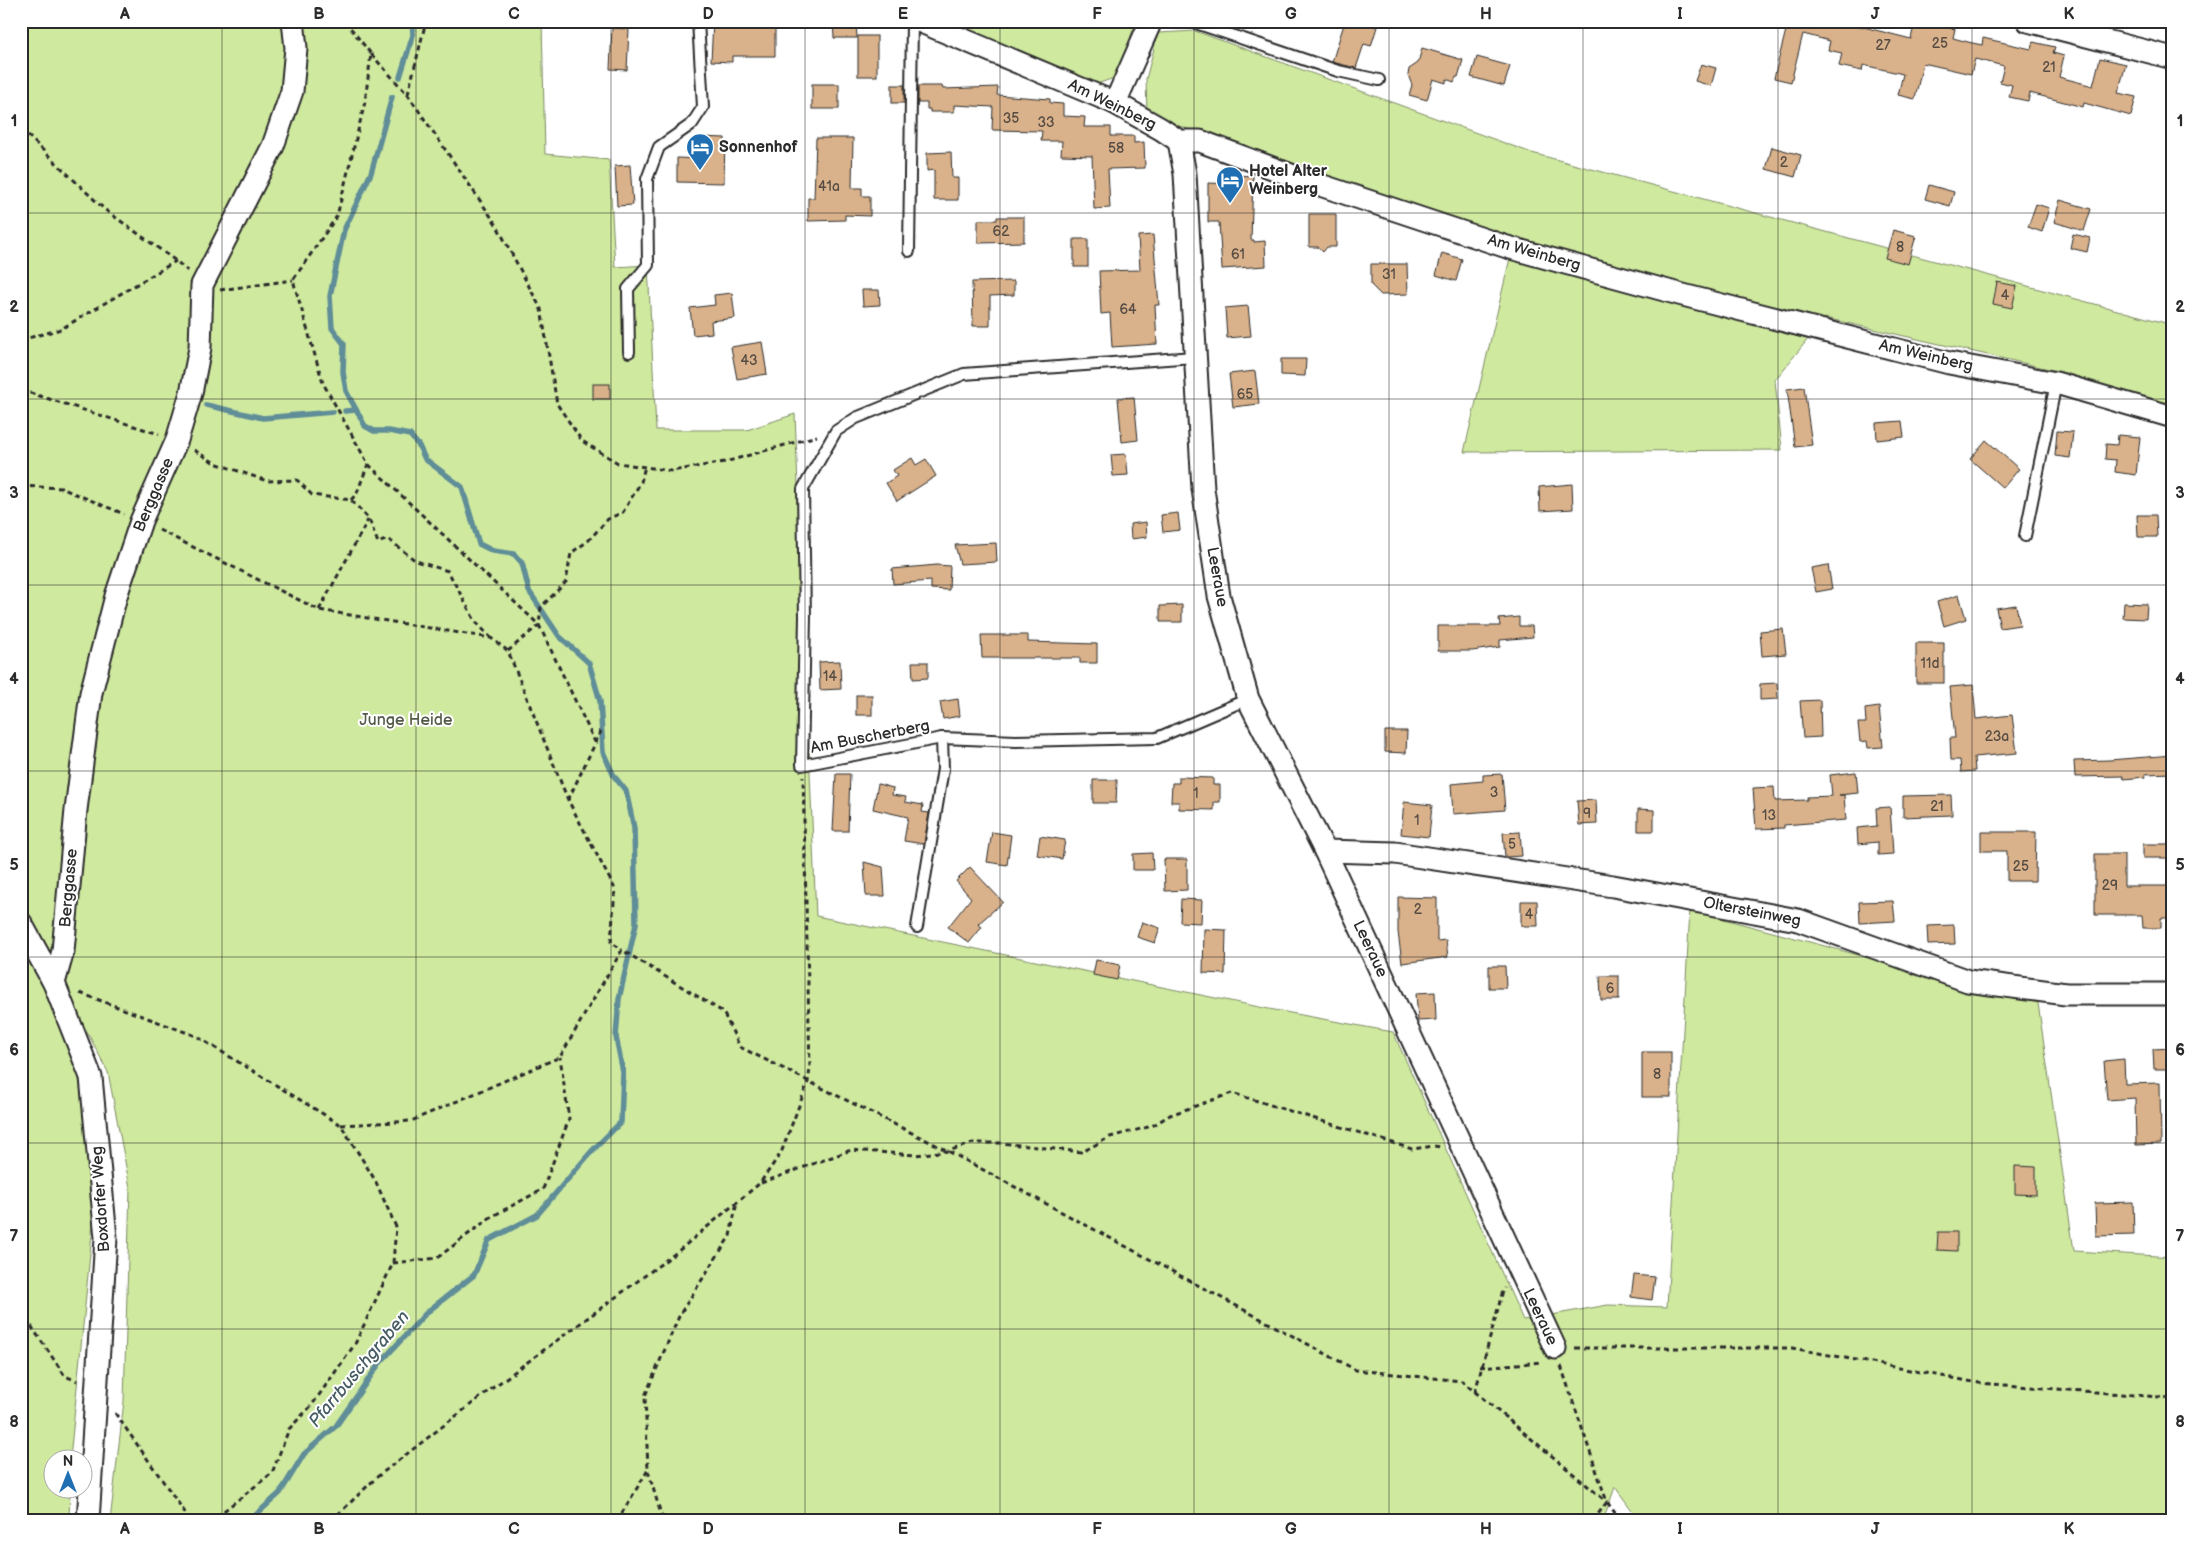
<svg xmlns="http://www.w3.org/2000/svg" width="2194" height="1542" font-family="'Balsamiq Sans',sans-serif">
  <style>
    .green { fill: #cfe99f; stroke: #7d8a65 }
    .lines { fill: none; stroke-linecap: round; stroke-linejoin: round }
    .stream { stroke: #5f8d98; stroke-width: 5.5 }
    .building { fill: #d9b18a; stroke: #2b2b2b }
    .service-casing { stroke: #2b2b2b; stroke-width: 14 }
    .minor-casing { stroke: #2b2b2b; stroke-width: 25 }
    .path { stroke: #2b2b2b; stroke-width: 3; stroke-dasharray: 5 4; stroke-linecap: butt }
    .service { stroke: #fff; stroke-width: 10 }
    .minor { stroke: #fff; stroke-width: 21 }
    .grid { fill: none; stroke: #2b2b2b; stroke-width: 1; stroke-opacity: 0.55 }
    .labels { text-anchor: middle; dominant-baseline: central; stroke-width: 4; stroke-linejoin: round; paint-order: stroke }
    .number-label { font-size: 14px; fill: #564c43 }
    .street-label { font-size: 16px; fill: #2b2b2b; stroke: #fff }
    .poi-label { font-size: 16px; font-weight: bold; fill: #2b2b2b; stroke: #fff; text-anchor: start }
    .park-label { font-size: 16px; fill: #545a48; stroke: #fff }
    .water-label { font-size: 18px; font-style: italic; fill: #455c62; stroke: #fff }
    .neatline { fill: none; stroke: #2b2b2b; stroke-width: 2 }
    .grid-label { font-size: 16px; text-anchor: middle; font-weight: bold; fill: #2b2b2b }
  </style>
  <rect width="100%" height="100%" fill="#fff"/>
  <filter id="ink" filterUnits="userSpaceOnUse"><feTurbulence type="fractalNoise" baseFrequency=".02" numOctaves="2"/><feDisplacementMap in="SourceGraphic" scale="10" xChannelSelector="R" yChannelSelector="G"/><feConvolveMatrix kernelMatrix="1 2 1 2 8 2 1 2 1" color-interpolation-filters="sRGB"/></filter>
  <g filter="url(#ink)">
    <!-- green -->
    <g class="green">
      <polygon points="21,21 542,21 545,154 609,160 615,267 648,265 656,430 747,430 795,414 816,916 1269,1009 1393,1032 1523,1320 1608,1305 1667,1307 1690,910 2038,1003 2074,1251 2173,1257 2173,1521 1640,1521 1615,1487 1603,1521 110,1521 124,1401 130,1188 108,1072 21,904"/>
      <polygon points="939,21 1136,21 1117,77 1097,84"/>
      <polygon points="1195,31 1532,153 2173,325 2173,406 2058,371 1825,318 1775,380 1782,450 1464,452 1515,237 1396,200 1147,115 1146,79 1158,33"/>
      <polygon points="21,944 49,993 78,1073 90,1149 95,1203 70,1459 52,1460 52,1490 70,1490 69,1521 21,1521"/>
    </g>
    <g class="lines">
      <!-- stream -->
      <g class="stream">
        <polyline points="400,77 413,35 412,21"/>
        <polyline points="206,405 263,418 333,412"/>
        <polyline points="345,411 356,410"/>
        <polyline points="249,1521 280,1493 304,1454 336,1426 379,1364 427,1312 474,1275 489,1240 537,1215 591,1152 621,1122 623,1072 616,1037 619,999 636,924 634,828 626,791 614,776 603,752 600,701 589,663 559,636 529,591 522,563 514,554 493,551 479,544 462,487 425,459 419,446 410,435 389,431 374,431 365,426 346,391 343,372 344,344 332,328 330,296 344,230 371,173 392,97"/>
      </g>
    </g>
    <!-- building -->
    <g class="building">
      <polygon points="713,21 734,21 734,27 775,28 775,56 732,56 732,62 711,61"/>
      <polygon points="833,21 856,21 857,38 834,38"/>
      <polygon points="1345,21 1359,21 1377,27 1371,46 1364,44 1356,68 1332,62"/>
      <polygon points="1774,21 1849,21 1848,23 1911,39 1915,21 1933,21 1932,24 1955,29 1953,38 1968,42 1982,45 1983,38 2031,49 2033,42 2055,47 2053,53 2064,56 2059,77 2093,86 2100,58 2126,64 2118,93 2136,97 2131,116 2084,103 2083,107 2030,93 2028,101 2009,97 2012,85 2000,82 2004,66 1975,59 1971,74 1923,63 1915,99 1898,95 1903,74 1863,65 1862,71 1839,66 1842,53 1828,50 1830,41 1803,34 1791,82 1774,78 1786,30 1773,26"/>
      <polygon points="612,28 629,29 627,70 610,69"/>
      <rect x="858" y="36" width="19" height="40"/>
      <polygon points="1422,48 1463,60 1458,77 1456,77 1454,82 1446,79 1446,83 1433,79 1427,100 1409,95 1412,85 1408,75 1409,69 1418,63"/>
      <polygon points="1477,57 1510,66 1504,86 1471,77"/>
      <polygon points="1701,64 1716,68 1711,86 1695,81"/>
      <rect x="812" y="84" width="27" height="25"/>
      <rect x="892" y="85" width="12" height="18"/>
      <polygon points="918,86 942,86 943,89 998,87 997,95 1050,99 1050,103 1063,104 1063,116 1085,117 1084,127 1111,127 1111,136 1134,136 1134,143 1144,142 1145,168 1108,169 1110,208 1094,209 1092,156 1061,155 1062,141 1041,141 1042,131 992,130 993,107 954,105 954,112 930,112 930,109 927,109 927,103 918,103"/>
      <polygon points="701,137 725,138 724,183 677,182 677,158 701,159"/>
      <polygon points="816,138 853,138 852,188 862,188 862,196 870,196 870,216 845,215 845,220 808,221 808,198 814,198"/>
      <polygon points="1772,147 1801,155 1795,177 1766,169"/>
      <polygon points="951,152 952,178 958,178 958,200 934,200 934,170 927,171 927,153"/>
      <polygon points="630,165 633,205 617,206 615,166"/>
      <polygon points="1235,175 1253,176 1251,240 1254,240 1254,242 1265,241 1266,266 1222,269 1219,222 1208,222 1208,183 1234,184"/>
      <polygon points="1929,185 1954,192 1950,206 1925,199"/>
      <polygon points="2060,200 2091,209 2084,231 2054,222"/>
      <polygon points="2036,204 2049,208 2042,232 2028,227"/>
      <polygon points="1309,214 1336,214 1336,247 1327,247 1323,252 1318,247 1309,247"/>
      <polygon points="997,217 1024,217 1024,242 978,243 978,220 997,220"/>
      <polygon points="1893,230 1916,236 1908,264 1885,258"/>
      <polygon points="2073,234 2090,238 2087,252 2070,248"/>
      <polygon points="1153,235 1159,305 1155,305 1157,344 1112,347 1110,313 1101,314 1099,271 1140,270 1138,236"/>
      <rect x="1074" y="239" width="14" height="28"/>
      <polygon points="1442,253 1462,259 1456,281 1436,275"/>
      <polygon points="1371,264 1407,264 1408,294 1381,295 1371,285"/>
      <polygon points="1014,281 1014,295 990,296 990,326 973,326 972,282"/>
      <polygon points="1997,282 2017,286 2012,308 1993,304"/>
      <polygon points="862,290 879,290 880,305 863,306"/>
      <polygon points="732,293 735,318 711,321 712,333 693,335 690,308 715,305 714,295"/>
      <polygon points="1248,306 1251,336 1227,338 1225,308"/>
      <polygon points="762,342 767,374 737,379 731,347"/>
      <polygon points="1281,359 1306,359 1305,376 1281,375"/>
      <polygon points="1255,371 1259,404 1233,407 1229,374"/>
      <rect x="593" y="384" width="17" height="15"/>
      <polygon points="1804,387 1812,445 1795,447 1787,389"/>
      <polygon points="1134,397 1138,440 1122,442 1118,398"/>
      <polygon points="1902,421 1904,437 1877,440 1876,423"/>
      <polygon points="2057,431 2073,432 2070,458 2055,456"/>
      <polygon points="2118,435 2140,437 2136,475 2115,472 2116,460 2105,459 2106,444 2117,445"/>
      <polygon points="1986,440 2019,469 2003,488 1970,459"/>
      <polygon points="1126,454 1128,475 1113,476 1111,455"/>
      <polygon points="912,458 916,465 926,459 936,476 897,501 886,483 897,476 893,470"/>
      <polygon points="1572,484 1573,509 1540,511 1539,487"/>
      <polygon points="1178,513 1180,530 1163,532 1161,515"/>
      <polygon points="2137,515 2156,515 2157,537 2138,537"/>
      <polygon points="1146,522 1147,537 1131,539 1130,524"/>
      <polygon points="996,543 997,562 960,564 955,545"/>
      <polygon points="937,565 950,566 949,590 931,589 931,581 893,584 892,569"/>
      <polygon points="1828,565 1832,589 1816,592 1811,568"/>
      <polygon points="1959,595 1966,619 1944,626 1937,602"/>
      <polygon points="2124,603 2147,604 2146,619 2123,618"/>
      <polygon points="1182,605 1182,622 1160,622 1160,606"/>
      <polygon points="2016,605 2020,625 2000,628 1996,608"/>
      <polygon points="1519,617 1519,626 1532,626 1533,637 1500,640 1500,647 1472,651 1438,651 1438,626 1500,626 1499,619"/>
      <polygon points="1783,629 1786,654 1762,656 1760,631"/>
      <polygon points="981,635 1028,635 1028,642 1097,644 1097,663 1080,663 1080,658 982,658"/>
      <rect x="1916" y="643" width="28" height="40"/>
      <polygon points="840,661 841,689 820,690 819,662"/>
      <polygon points="912,662 928,662 928,678 913,679"/>
      <polygon points="1777,683 1778,699 1760,700 1760,684"/>
      <polygon points="1973,685 1976,719 2012,715 2017,753 1974,757 1975,771 1961,772 1960,760 1951,760 1950,738 1955,738 1950,687"/>
      <rect x="856" y="695" width="16" height="20"/>
      <polygon points="958,699 960,716 943,719 940,702"/>
      <polygon points="1820,700 1821,737 1803,738 1800,701"/>
      <polygon points="1879,707 1883,747 1868,748 1867,741 1860,742 1858,723 1866,723 1865,709"/>
      <polygon points="1385,731 1407,731 1406,753 1385,752"/>
      <polygon points="2173,755 2173,773 2145,774 2145,777 2124,779 2123,776 2075,777 2074,761 2109,760"/>
      <polygon points="1856,772 1858,793 1839,795 1844,795 1846,820 1784,825 1784,828 1756,829 1753,788 1774,787 1775,801 1807,800 1807,797 1832,796 1830,775"/>
      <polygon points="836,774 850,774 848,831 833,831"/>
      <polygon points="1502,774 1505,810 1453,814 1451,784 1483,781 1483,775"/>
      <polygon points="1179,777 1213,778 1213,785 1220,785 1220,802 1214,802 1214,810 1179,809 1179,802 1171,802 1172,783 1179,783"/>
      <polygon points="1093,780 1117,780 1116,803 1093,803"/>
      <polygon points="878,784 893,788 892,795 906,797 905,802 923,805 922,812 929,813 924,844 904,841 908,817 873,809"/>
      <polygon points="1951,795 1952,815 1903,817 1903,796"/>
      <polygon points="1596,800 1597,824 1579,825 1577,801"/>
      <polygon points="1404,802 1432,805 1429,837 1401,834"/>
      <polygon points="1890,807 1893,854 1878,855 1878,842 1858,844 1857,828 1877,826 1876,808"/>
      <polygon points="1638,809 1654,810 1654,831 1638,831"/>
      <polygon points="992,832 1011,835 1007,865 987,862"/>
      <polygon points="1520,832 1522,856 1505,857 1503,833"/>
      <polygon points="1981,832 2036,832 2035,881 2007,881 2007,851 1981,851"/>
      <polygon points="1040,836 1065,840 1062,859 1037,855"/>
      <rect x="2143" y="844" width="30" height="14"/>
      <polygon points="1152,853 1153,870 1133,870 1133,854"/>
      <polygon points="2095,854 2124,854 2124,886 2173,886 2173,918 2161,918 2161,928 2143,928 2142,915 2095,915"/>
      <polygon points="1164,859 1187,859 1187,890 1165,891"/>
      <polygon points="864,862 883,867 885,896 866,896"/>
      <polygon points="970,867 1003,902 978,924 982,927 969,943 948,927 971,898 956,881"/>
      <polygon points="1398,897 1437,898 1437,941 1446,940 1448,957 1402,963 1398,932"/>
      <polygon points="1181,899 1202,900 1201,923 1180,922"/>
      <polygon points="1521,901 1537,901 1538,926 1521,926"/>
      <polygon points="1893,901 1895,921 1860,923 1859,902"/>
      <polygon points="1142,922 1160,928 1155,943 1137,937"/>
      <polygon points="1954,925 1955,944 1928,945 1927,926"/>
      <polygon points="1204,929 1226,930 1225,974 1203,973"/>
      <polygon points="1096,960 1120,965 1117,980 1093,975"/>
      <polygon points="1489,966 1505,966 1506,988 1489,988"/>
      <polygon points="1600,976 1619,976 1619,1000 1601,1000"/>
      <polygon points="1435,992 1436,1020 1418,1021 1416,993"/>
      <polygon points="2173,1048 2173,1069 2154,1069 2153,1049"/>
      <rect x="1642" y="1052" width="29" height="45"/>
      <polygon points="2124,1059 2125,1084 2160,1083 2161,1144 2136,1145 2135,1098 2107,1100 2104,1061"/>
      <polygon points="2015,1166 2036,1167 2036,1195 2015,1194"/>
      <polygon points="2133,1202 2134,1235 2096,1236 2095,1203"/>
      <polygon points="1938,1232 1957,1232 1957,1251 1937,1250"/>
      <polygon points="1634,1275 1655,1277 1652,1300 1631,1297"/>
    </g>
    <g class="lines">
      <!-- service casing -->
      <g class="service-casing">
        <g id="service">
          <polyline points="1190,21 1338,71 1379,80"/>
          <polyline points="909,251 912,21"/>
          <polyline points="629,352 628,289 648,265 647,179 659,147 692,124 703,107 698,21"/>
          <polyline points="1194,357 964,374 856,418 836,431 803,489 805,617 802,765 942,738 1016,741 1157,738 1248,699"/>
          <polyline points="2025,536 2056,383"/>
          <polyline points="917,927 943,769 942,738"/>
        </g>
      </g>
      <!-- minor casing -->
      <g class="minor-casing">
        <g id="minor">
          <polyline points="919,21 1115,103 1161,129 1179,141 1200,141 1299,178 1507,247 1679,294 1949,363 2056,383 2173,417"/>
          <polyline points="2028,21 2173,58"/>
          <polyline points="1115,103 1151,21"/>
          <polyline points="1179,141 1185,174 1203,489 1219,596 1248,699 1325,851 1555,1348"/>
          <polyline points="1325,851 1395,853 1613,886 1798,920 1968,981 2066,994 2173,994"/>
          <polyline points="21,923 54,983 91,1077 106,1238 88,1521"/>
          <polyline points="54,983 63,951 76,810 91,693 116,596 141,521 177,440 191,393 200,348 202,285 273,146 292,91 296,48 293,21"/>
        </g>
      </g>
      <!-- path -->
      <g class="path">
        <polyline points="345,21 371,54 365,102 337,216 293,280 323,383 368,464 539,625 595,742"/>
        <polyline points="371,54 408,95 496,224 541,309 557,404 582,441 618,463 672,471 725,462 817,436"/>
        <polyline points="408,94 426,21"/>
        <polyline points="21,129 104,209 176,261 188,271"/>
        <polyline points="220,290 293,280"/>
        <polyline points="21,340 61,329 176,261"/>
        <polyline points="21,390 159,434"/>
        <polyline points="194,450 215,463 267,481 297,480 312,495 351,500 369,519 378,543 388,539 416,561 448,571 475,621 491,638"/>
        <polyline points="21,486 61,488 124,514"/>
        <polyline points="351,500 357,493 368,464"/>
        <polyline points="159,530 319,610 491,638 508,651 568,800 615,889 611,942 622,950"/>
        <polyline points="319,610 368,520"/>
        <polyline points="508,651 539,625 541,607 566,582 571,553 588,541 608,519 623,512 641,482 645,466"/>
        <polyline points="568,800 601,731"/>
        <polyline points="80,993 196,1036 341,1125 375,1180 396,1227 393,1263 355,1344 312,1405 289,1429 272,1473 211,1521"/>
        <polyline points="341,1125 411,1121 560,1057 622,950 723,1012 740,1047 948,1151 1356,1370 1462,1381 1607,1502"/>
        <polyline points="761,1183 851,1150 915,1155 948,1151 973,1143 1001,1143 1082,1152 1110,1137 1152,1126 1170,1115 1232,1093 1412,1149 1434,1146 1440,1147"/>
        <polyline points="393,1263 437,1258 491,1217 543,1189 569,1119 560,1057"/>
        <polyline points="21,1311 65,1376 77,1381"/>
        <polyline points="1575,1348 1792,1348 1979,1383 2173,1398"/>
        <polyline points="1561,1366 1607,1502 1621,1521"/>
        <polyline points="1480,1367 1542,1362"/>
        <polyline points="1475,1392 1502,1294 1505,1288"/>
        <polyline points="115,1413 191,1521"/>
        <polyline points="648,1471 663,1521"/>
        <polyline points="331,1521 377,1477 491,1389 677,1252 760,1183 781,1153 808,1082 810,1069 803,777"/>
        <polyline points="617,1521 648,1470 645,1396 680,1314 730,1236 737,1202"/>
        <polyline points="1593,1521 1607,1502"/>
      </g>
      <!-- service -->
      <use href="#service" class="service"/>
      <!-- minor -->
      <use href="#minor" class="minor"/>
    </g>
  </g>
  <!-- grid -->
  <path class="grid" d="M222,21V1521M416,21V1521M611,21V1521M805,21V1521M1000,21V1521M1194,21V1521M1389,21V1521M1583,21V1521M1778,21V1521M1972,21V1521M21,213H2173M21,399H2173M21,585H2173M21,771H2173M21,957H2173M21,1143H2173M21,1329H2173"/>
  <!-- icons -->
  <defs>
    <g id="hotel-pin" transform="scale(1.4375)"><path d="M0 17L-7.5 6A9.5 9.5 0 1 1 7.5 6Z" fill="#1f6fb2" stroke="#fff"/><path d="M-6-4.5h1.5V1H6V5H4.5V3h-9V5H-6ZM-4 0a1.8 1.8 0 1 1 3.6 0ZM.5 0V-2.5h3Q6-2.5 6 0Z" fill="#fff"/></g>
  </defs>
  <g fill-rule="evenodd">
    <use href="#hotel-pin" x="700" y="147"/>
    <use href="#hotel-pin" x="1230" y="180"/>
  </g>
  <g class="labels">
    <!-- number labels -->
    <g class="number-label">
      <text x="1940" y="43">25</text>
      <text x="1883" y="45">27</text>
      <text x="2049" y="67">21</text>
      <text x="1011" y="118">35</text>
      <text x="1046" y="122">33</text>
      <text x="1116" y="148">58</text>
      <text x="1784" y="162">2</text>
      <text x="829" y="186">41a</text>
      <text x="1001" y="231">62</text>
      <text x="1900" y="247">8</text>
      <text x="1238" y="254">61</text>
      <text x="1389" y="274">31</text>
      <text x="2005" y="295">4</text>
      <text x="1128" y="309">64</text>
      <text x="749" y="360">43</text>
      <text x="1245" y="394">65</text>
      <text x="1930" y="663">11d</text>
      <text x="830" y="676">14</text>
      <text x="1997" y="736">23a</text>
      <text x="1494" y="792">3</text>
      <text x="1196" y="793">1</text>
      <text x="1937" y="806">21</text>
      <text x="1587" y="813">9</text>
      <text x="1769" y="815">13</text>
      <text x="1417" y="820">1</text>
      <text x="1512" y="844">5</text>
      <text x="2021" y="866">25</text>
      <text x="2110" y="885">29</text>
      <text x="1418" y="909">2</text>
      <text x="1529" y="914">4</text>
      <text x="1610" y="988">6</text>
      <text x="1657" y="1074">8</text>
    </g>
    <!-- street labels -->
    <g class="street-label">
      <text transform="translate(1112 105) rotate(26)">Am Weinberg</text>
      <text transform="translate(1534 253) rotate(16)">Am Weinberg</text>
      <text transform="translate(1926 356) rotate(13)">Am Weinberg</text>
      <text transform="translate(154 495) rotate(-67)">Berggasse</text>
      <text transform="translate(1217 577) rotate(80)">Leeraue</text>
      <text transform="translate(870 737) rotate(-11)">Am Buscherberg</text>
      <text transform="translate(69 888) rotate(-85)">Berggasse</text>
      <text transform="translate(1752 912) rotate(11)">Oltersteinweg</text>
      <text transform="translate(1370 949) rotate(65)">Leeraue</text>
      <text transform="translate(101 1199) rotate(-94)">Boxdorfer Weg</text>
      <text transform="translate(1540 1317) rotate(65)">Leeraue</text>
    </g>
    <!-- poi labels -->
    <g class="poi-label">
      <text x="719" y="147">Sonnenhof</text>
      <text x="1249" y="171">Hotel Alter<tspan x="1249" dy="18">Weinberg</tspan></text>
    </g>
    <!-- park labels -->
    <g class="park-label">
      <text x="406" y="720">Junge Heide</text>
    </g>
    <!-- water labels -->
    <g class="water-label">
      <text transform="translate(359 1369) rotate(-50)">Pfarrbuschgraben</text>
    </g>
  </g>
  <!-- margin -->
  <rect width="2194" height="1542" fill="none" stroke="#fff" stroke-width="55"/>
  <!-- north arrow -->
  <g transform="translate(68 1474)"><circle r="24" fill="#ffffff" stroke="#aaaaaa"/>
  <path d="M0-4L9 19L0 12L-9 19Z" fill="#1f6fb2"/>
  <text y="-8" font-size="14" font-weight="bold" text-anchor="middle" fill="#2b2b2b">N</text>
  </g>
  <rect x="28" y="28" width="2138" height="1486" class="neatline"/>
  <g class="grid-label">
    <text x="125" y="19">A</text>
    <text x="319" y="19">B</text>
    <text x="514" y="19">C</text>
    <text x="708" y="19">D</text>
    <text x="903" y="19">E</text>
    <text x="1097" y="19">F</text>
    <text x="1291" y="19">G</text>
    <text x="1486" y="19">H</text>
    <text x="1680" y="19">I</text>
    <text x="1875" y="19">J</text>
    <text x="2069" y="19">K</text>
    <text x="14" y="126">1</text>
    <text x="2180" y="126">1</text>
    <text x="14" y="312">2</text>
    <text x="2180" y="312">2</text>
    <text x="14" y="498">3</text>
    <text x="2180" y="498">3</text>
    <text x="14" y="684">4</text>
    <text x="2180" y="684">4</text>
    <text x="14" y="870">5</text>
    <text x="2180" y="870">5</text>
    <text x="14" y="1055">6</text>
    <text x="2180" y="1055">6</text>
    <text x="14" y="1241">7</text>
    <text x="2180" y="1241">7</text>
    <text x="14" y="1427">8</text>
    <text x="2180" y="1427">8</text>
    <text x="125" y="1534">A</text>
    <text x="319" y="1534">B</text>
    <text x="514" y="1534">C</text>
    <text x="708" y="1534">D</text>
    <text x="903" y="1534">E</text>
    <text x="1097" y="1534">F</text>
    <text x="1291" y="1534">G</text>
    <text x="1486" y="1534">H</text>
    <text x="1680" y="1534">I</text>
    <text x="1875" y="1534">J</text>
    <text x="2069" y="1534">K</text>
  </g>
</svg>
